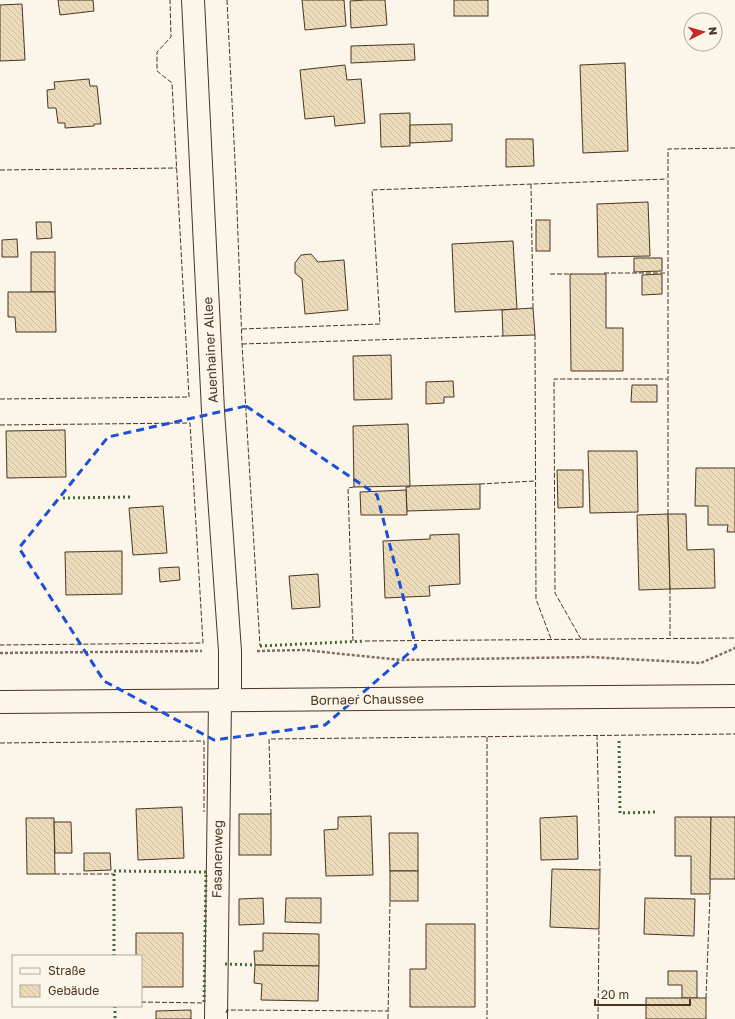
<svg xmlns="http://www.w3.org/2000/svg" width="735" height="1019" font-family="'Golos Text',sans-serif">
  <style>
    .building { fill: url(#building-back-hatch); stroke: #4a3520 }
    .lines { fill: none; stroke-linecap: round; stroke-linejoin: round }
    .minor-casing { stroke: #4a3520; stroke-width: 24 }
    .path { stroke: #7f6f5c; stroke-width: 2.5; stroke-dasharray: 3 2; stroke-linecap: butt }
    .minor { stroke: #fbf6e9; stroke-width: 22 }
    .hedge { stroke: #436837; stroke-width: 3; stroke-dasharray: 2 3; stroke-linecap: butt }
    .fence { stroke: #4a3520; stroke-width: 1; stroke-dasharray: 5 2; stroke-linecap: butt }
    .marked { fill: none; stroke: #1d4ed8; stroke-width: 3; stroke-dasharray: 8 5; stroke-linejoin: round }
    .labels { text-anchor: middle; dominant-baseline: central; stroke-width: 3; stroke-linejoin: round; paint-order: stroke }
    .street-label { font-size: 13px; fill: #4a3520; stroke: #fbf6e9 }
  </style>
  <defs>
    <pattern id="building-back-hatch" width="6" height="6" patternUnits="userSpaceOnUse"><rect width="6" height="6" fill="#ecdcbc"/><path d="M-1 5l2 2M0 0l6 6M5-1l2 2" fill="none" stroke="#ccbda1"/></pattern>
  </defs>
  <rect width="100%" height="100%" fill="#fbf6e9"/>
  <!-- building -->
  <g class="building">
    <polygon points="58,0 93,0 94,11 60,15"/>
    <polygon points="302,0 344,0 346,26 305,30"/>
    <polygon points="365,0 385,0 387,25 351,28 350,1"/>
    <rect x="454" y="0" width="34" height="16"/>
    <polygon points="22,4 25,60 0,61 0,5"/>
    <polygon points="414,44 415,60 351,63 351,46"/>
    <polygon points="625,63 628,151 583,153 580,65"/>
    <polygon points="345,65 347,80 361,79 365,123 335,126 334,116 305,119 300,70"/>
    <polygon points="89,79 90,86 97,86 101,124 94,124 94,126 65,128 65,123 58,123 56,108 48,108 47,90 55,89 54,82"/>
    <polygon points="410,113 410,146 381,147 380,114"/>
    <polygon points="452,124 452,141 410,143 410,125"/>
    <polygon points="506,139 533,139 534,166 506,167"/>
    <polygon points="648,202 650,256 598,257 597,204"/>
    <rect x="536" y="220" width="14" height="31"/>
    <polygon points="36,222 51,222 52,238 37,239"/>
    <polygon points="17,239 18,257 2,257 2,240"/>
    <polygon points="513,241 517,309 455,312 452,244"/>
    <rect x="31" y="252" width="24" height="40"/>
    <polygon points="311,254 318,262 344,260 348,310 305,314 302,279 295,273 295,263 301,255"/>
    <polygon points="634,258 662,258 662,271 634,272"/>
    <polygon points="570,274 606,274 606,328 623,328 623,371 571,371"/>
    <polygon points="662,274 662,294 642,295 642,275"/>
    <polygon points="8,292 55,292 56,332 16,332 15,317 8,317"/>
    <polygon points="533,308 535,335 503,336 502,310"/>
    <polygon points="391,355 392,399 354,400 353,356"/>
    <polygon points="453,381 454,397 444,397 444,403 426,404 426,382"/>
    <polygon points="632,385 657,385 657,402 631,402"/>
    <polygon points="408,424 410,486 354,487 353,426"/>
    <polygon points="65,430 66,477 7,478 6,431"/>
    <polygon points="588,451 637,451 638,512 590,513"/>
    <polygon points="696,468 735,468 735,532 727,532 728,525 708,525 708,506 695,506"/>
    <polygon points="557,470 583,470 583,507 558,508"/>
    <polygon points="480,484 480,509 407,511 406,487 409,487 410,486"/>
    <polygon points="406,490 407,515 361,515 360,492"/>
    <polygon points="163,506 167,553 133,555 129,508"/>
    <polygon points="668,514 670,589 639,590 637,515"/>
    <polygon points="668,514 686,514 687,550 714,549 715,588 670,589"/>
    <polygon points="459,534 460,584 429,586 430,596 385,598 383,541 430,539 430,535"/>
    <polygon points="122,551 122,594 66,595 65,552"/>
    <polygon points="179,567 180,580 160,582 159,568"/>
    <polygon points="318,574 320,607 292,609 289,576"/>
    <polygon points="182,807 184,858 138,860 136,809"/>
    <rect x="239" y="814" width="32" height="41"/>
    <polygon points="371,816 373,875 326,876 324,830 338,829 338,817"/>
    <polygon points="577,816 578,859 541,860 540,818"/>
    <polygon points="675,817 711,817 710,894 691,894 691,856 675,856"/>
    <polygon points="711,817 735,817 735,879 710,879"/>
    <polygon points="26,818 54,818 55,874 27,874"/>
    <polygon points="54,822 71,822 72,853 55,853"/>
    <polygon points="389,833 418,833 418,871 390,871"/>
    <polygon points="84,853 110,853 111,870 84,871"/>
    <polygon points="552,869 600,870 599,929 550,927"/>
    <rect x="390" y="871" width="28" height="30"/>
    <polygon points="263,898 264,924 239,925 239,899"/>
    <polygon points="286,898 321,898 321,923 285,922"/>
    <polygon points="645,898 695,899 694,936 644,934"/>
    <polygon points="426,924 475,924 475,1007 410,1007 410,969 426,969"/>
    <polygon points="136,933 183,933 183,987 141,987 141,956 136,956"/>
    <polygon points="263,933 319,934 319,966 255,965 254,951 263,951"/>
    <polygon points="255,965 319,966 318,1001 261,1000 262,984 254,983"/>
    <polygon points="668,971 697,971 697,998 682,998 682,985 668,985"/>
    <rect x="646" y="998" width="60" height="21"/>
    <polygon points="191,1010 191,1019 156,1019 156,1011"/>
  </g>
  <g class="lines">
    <!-- minor casing -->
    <g class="minor-casing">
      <g id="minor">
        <polyline points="193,0 213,411 230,651 230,700"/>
        <polyline points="0,702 735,696"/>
        <polyline points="216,1019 220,700"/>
      </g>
    </g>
    <!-- path -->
    <g class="path">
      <polyline points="257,651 304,650 401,660 590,657 701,663 735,648"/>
      <polyline points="0,653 202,651"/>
    </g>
    <!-- minor -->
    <use href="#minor" class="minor"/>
    <!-- hedge -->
    <g class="hedge">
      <polyline points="63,498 131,497"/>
      <polyline points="260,646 365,641"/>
      <polyline points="619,741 620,813 655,812"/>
      <polyline points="114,956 114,871 206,872 204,1003"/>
      <polyline points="225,964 255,965"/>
      <polyline points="115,1006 115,1019"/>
    </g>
    <!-- fence -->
    <g class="fence">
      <polyline points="227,0 236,182 242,344 260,646"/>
      <polyline points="0,170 177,168"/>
      <polyline points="531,184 533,308"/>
      <polyline points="604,273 667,273"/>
      <polyline points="550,274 572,274"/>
      <polyline points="242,329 380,324 372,190 667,179"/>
      <polyline points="535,335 536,599 551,639"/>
      <polyline points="242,344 503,336"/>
      <polyline points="0,399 189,397 172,83 157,71 157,52 171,37 170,0"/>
      <polyline points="0,425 190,423 203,643 0,645"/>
      <polyline points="480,484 535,481"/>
      <polyline points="668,514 668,149 735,148"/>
      <polyline points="670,589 670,638"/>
      <polyline points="581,639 555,593 554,379 667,379"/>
      <polyline points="353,641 348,488 354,487"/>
      <polyline points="365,641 735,638"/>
      <polyline points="597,735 600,870"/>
      <polyline points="487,737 487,1019"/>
      <polyline points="0,743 204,741 204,812"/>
      <polyline points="271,814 269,739 735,734"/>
      <polyline points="55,874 114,874"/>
      <polyline points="706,998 710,894"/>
      <polyline points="141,1002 204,1003"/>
      <polyline points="226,1013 227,1010 388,1011"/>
      <polyline points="388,1019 390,901"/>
      <polyline points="598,1019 599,929"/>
    </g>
  </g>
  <!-- marked area -->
  <path class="marked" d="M246,406L377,495L416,647L325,725L214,740L104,681L19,548L108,437Z"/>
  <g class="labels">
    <!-- street labels -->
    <g class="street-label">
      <text transform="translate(210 350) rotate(-93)">Auenhainer Allee</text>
      <text transform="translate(367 699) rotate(-1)">Bornaer Chaussee</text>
      <text transform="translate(217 859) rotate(-89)">Fasanenweg</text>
    </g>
  </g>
  <!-- legend -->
  <rect x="12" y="955" width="130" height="52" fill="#fbf6e9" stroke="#b4a999"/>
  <rect x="20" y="968" width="20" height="6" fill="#fbf6e9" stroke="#b4a999"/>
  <text x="48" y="975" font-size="12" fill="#4a3520">Straße</text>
  <rect x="20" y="985" width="20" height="12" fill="url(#building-back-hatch)" stroke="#b4a999"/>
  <text x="48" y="995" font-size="12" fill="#4a3520">Gebäude</text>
  <!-- north arrow -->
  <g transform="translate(703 32) rotate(84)"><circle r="19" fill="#fbf6e9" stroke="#b4a999"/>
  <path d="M0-3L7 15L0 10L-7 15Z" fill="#c62828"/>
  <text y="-6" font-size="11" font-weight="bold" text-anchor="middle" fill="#4a3520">N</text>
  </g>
  <!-- scale -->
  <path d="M595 999v6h95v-6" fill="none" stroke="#4a3520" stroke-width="2"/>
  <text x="601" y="999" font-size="12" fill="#4a3520" stroke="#fbf6e9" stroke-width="3" paint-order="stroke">20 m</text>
</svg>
